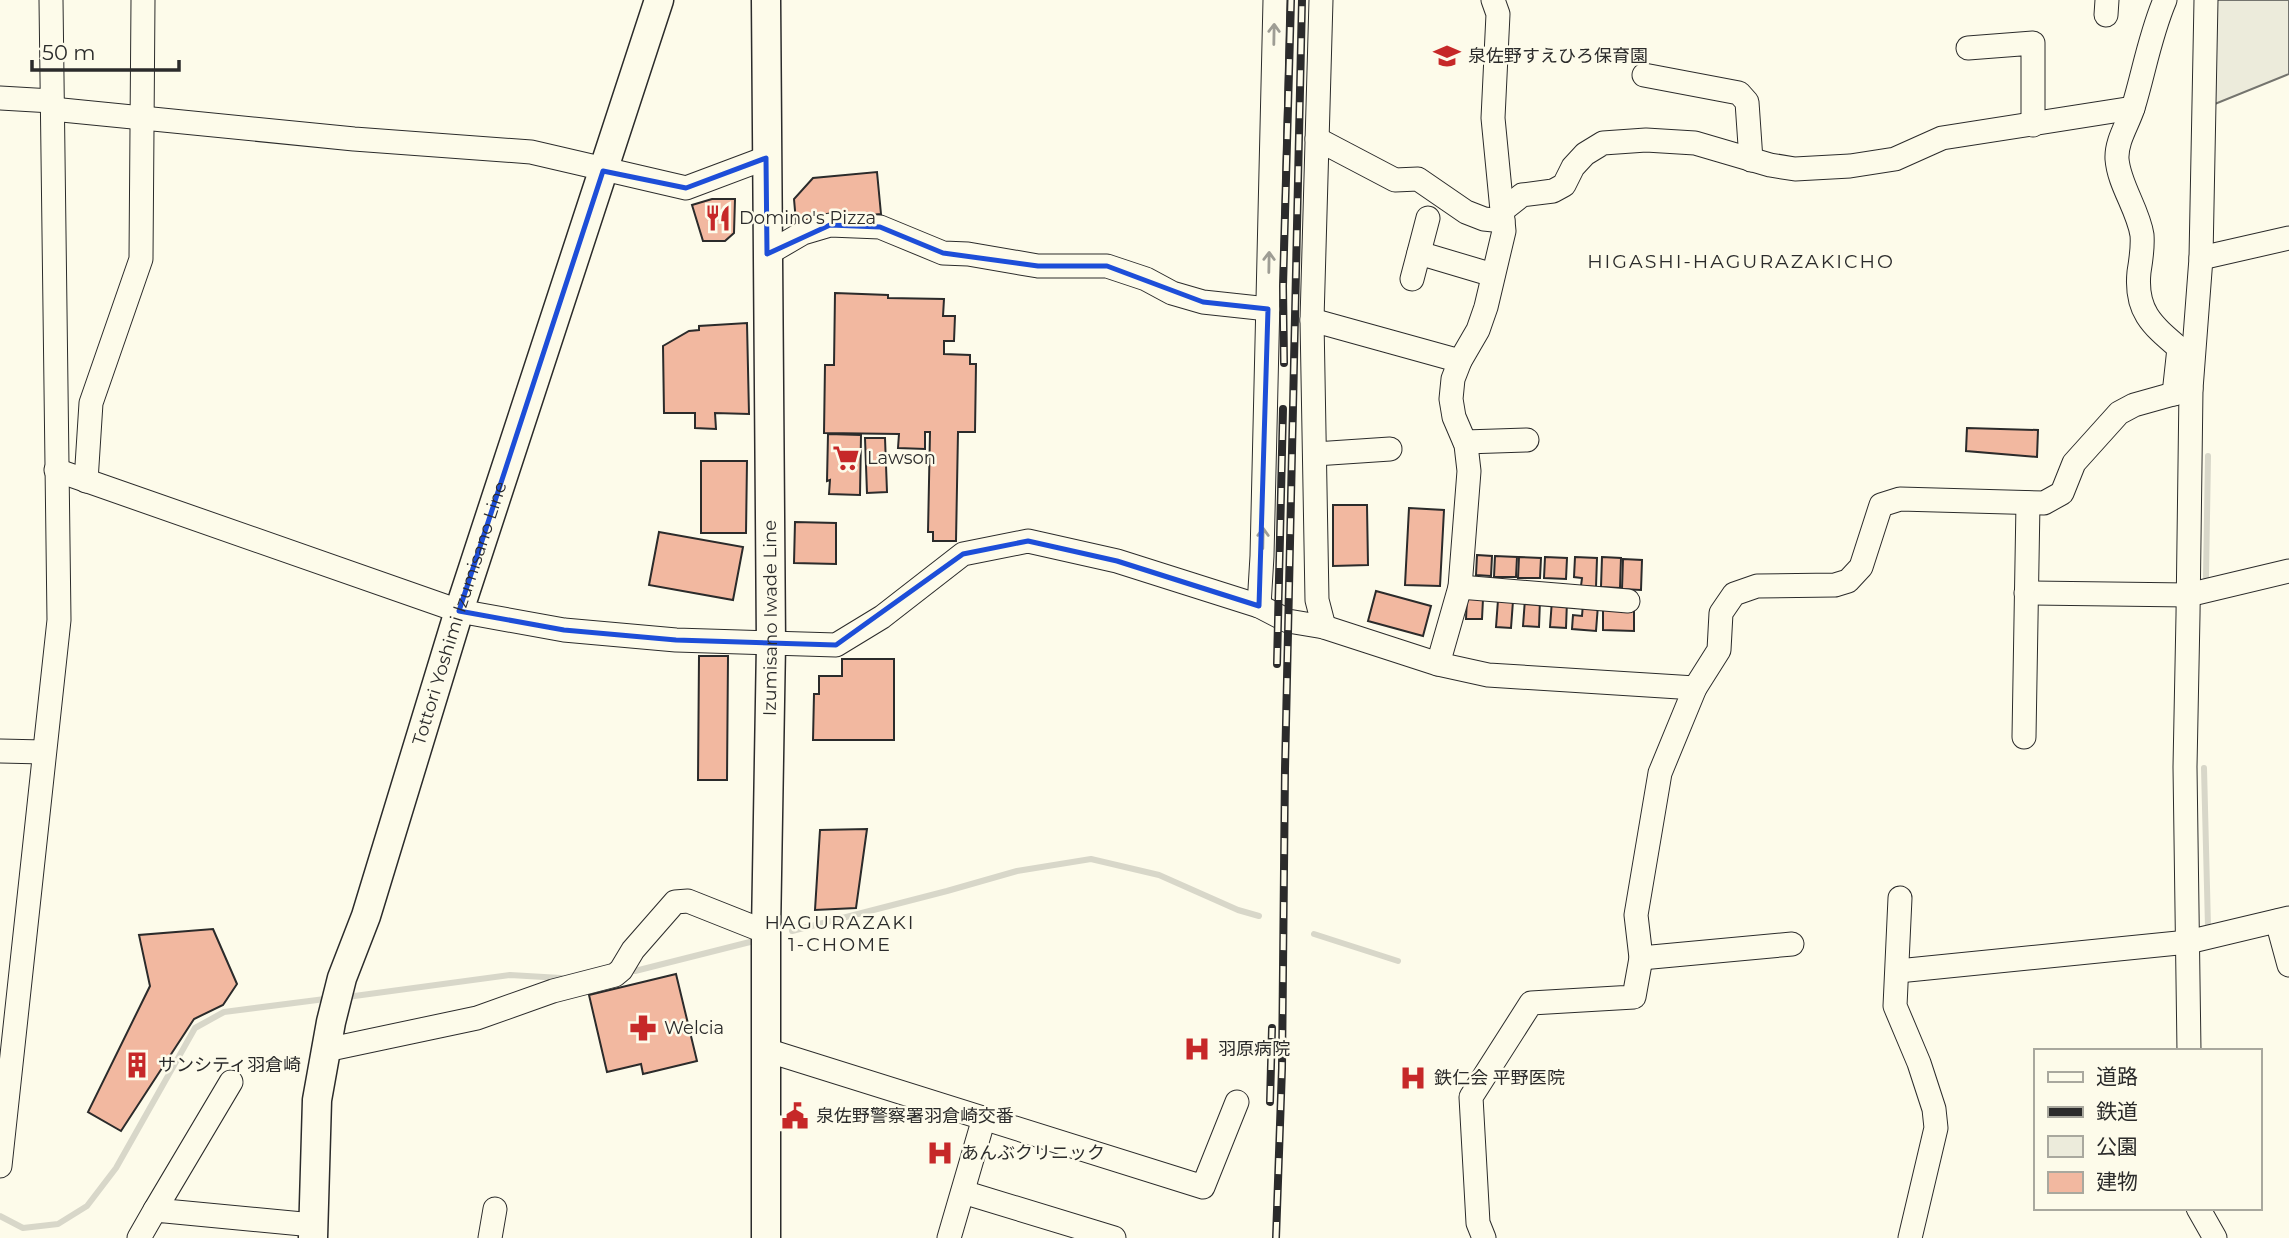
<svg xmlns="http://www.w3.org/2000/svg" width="2289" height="1238" font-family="Montserrat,'Noto Sans JP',sans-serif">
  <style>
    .green { fill: #ecebdb; stroke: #74746e; stroke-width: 2 }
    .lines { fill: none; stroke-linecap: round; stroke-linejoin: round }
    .stream { stroke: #d8d7c9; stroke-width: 6 }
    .building { fill: #f2b8a0; stroke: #2b2b2b; stroke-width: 2 }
    .minor-casing { stroke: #2b2b2b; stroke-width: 25 }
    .major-casing { stroke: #2b2b2b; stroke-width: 31 }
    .minor { stroke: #fdfbea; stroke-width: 23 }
    .major { stroke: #fdfbea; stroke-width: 28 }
    .rail-casing { stroke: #2b2b2b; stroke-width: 8 }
    .rail { stroke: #fdfbea; stroke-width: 5; stroke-dasharray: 16; stroke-linecap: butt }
    .oneway { stroke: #9e9d94 }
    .marked { fill: none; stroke: #1d4ed8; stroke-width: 5; stroke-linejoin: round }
    .labels { text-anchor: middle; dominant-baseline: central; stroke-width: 5; stroke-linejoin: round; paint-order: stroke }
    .poi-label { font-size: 18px; fill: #2b2b2b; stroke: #fdfbea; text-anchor: start }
    .street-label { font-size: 18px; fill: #2b2b2b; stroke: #fdfbea }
    .neighbourhood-label { font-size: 19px; letter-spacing: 2px; fill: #2b2b2b; stroke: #fdfbea }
  </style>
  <rect width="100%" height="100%" fill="#fdfbea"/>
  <!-- green -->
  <polygon class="green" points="2207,0 2289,0 2289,74 2205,108"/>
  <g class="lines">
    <!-- stream -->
    <g class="stream">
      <polyline points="2206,577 2208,456"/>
      <polyline points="2204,768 2208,927"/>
      <polyline points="792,931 947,891 1017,871 1091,859 1159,875 1238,910 1259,916"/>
      <polyline points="1314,934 1398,961"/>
      <polyline points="635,971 750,942"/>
      <polyline points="347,997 510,975 561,978"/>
      <polyline points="0,1216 23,1228 58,1224 87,1206 116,1168 195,1028 224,1012 325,999"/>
    </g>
  </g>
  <!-- building -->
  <g class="building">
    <polygon points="877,172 881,214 796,222 794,199 813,178"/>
    <polygon points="712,199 735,199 734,233 725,241 703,241 692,205"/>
    <polygon points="835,293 888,295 888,298 944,299 943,316 955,316 954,341 944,341 944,354 970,355 970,364 976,364 975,432 958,432 956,541 933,541 933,532 928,532 930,432 925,432 925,449 898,448 899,434 824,433 825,365 834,365"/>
    <polygon points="747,323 749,414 715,413 716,429 695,428 695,413 664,413 663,346 689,331 699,330 699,326"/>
    <polygon points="1967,428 2038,430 2037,457 1966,451"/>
    <polygon points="828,434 861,435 860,495 829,494 830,480 827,481"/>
    <polygon points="865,438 885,438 887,492 867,493"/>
    <polygon points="701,461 747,461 746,533 701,533"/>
    <polygon points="1333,505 1367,505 1368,565 1333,566"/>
    <polygon points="1409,508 1444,510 1440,586 1405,585"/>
    <polygon points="795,522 836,523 836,564 794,563"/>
    <polygon points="659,532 743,547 733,600 649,585"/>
    <polygon points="1477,555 1492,556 1491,576 1476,575"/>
    <polygon points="1495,556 1517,557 1516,577 1494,577"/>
    <polygon points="1519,557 1541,558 1540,578 1518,578"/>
    <polygon points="1545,557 1567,558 1566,579 1544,578"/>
    <polygon points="1575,557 1597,558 1596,587 1581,586 1582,578 1574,577"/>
    <polygon points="1602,557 1621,558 1620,588 1601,587"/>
    <polygon points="1623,559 1642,560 1641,590 1622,589"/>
    <polygon points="1376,591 1431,606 1423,636 1368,621"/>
    <polygon points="1467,598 1483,599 1482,619 1466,619"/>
    <polygon points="1525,599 1540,600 1539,627 1523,626"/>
    <polygon points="1498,600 1513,601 1511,628 1496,627"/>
    <polygon points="1552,600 1567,601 1566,628 1550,627"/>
    <polygon points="1583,604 1598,605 1596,631 1572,629 1573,615 1582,616"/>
    <polygon points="1603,609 1634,610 1634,631 1603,630"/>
    <polygon points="699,656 728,656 727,780 698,780"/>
    <polygon points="842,659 894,659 894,740 813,740 814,694 819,694 819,676 842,676"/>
    <polygon points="867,829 856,908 815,910 820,830"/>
    <polygon points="213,929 237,984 223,1005 194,1019 121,1131 88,1112 150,986 139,935"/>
    <polygon points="676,974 697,1061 643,1074 641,1064 607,1072 589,995"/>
  </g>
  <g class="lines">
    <!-- minor casing -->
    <g class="minor-casing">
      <g id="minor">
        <polyline points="1321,0 1312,320 1317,600 1324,627"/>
        <path d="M2165,0C2150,35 2144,72 2133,108C2128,124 2116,141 2117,159C2119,185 2138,209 2142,235C2143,247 2141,260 2139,272C2135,311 2152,325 2179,348L2174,394"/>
        <polyline points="2106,15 2107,0"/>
        <polyline points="1968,48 2033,43 2033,125"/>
        <polyline points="1644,75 1739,93 1747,102 1751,160"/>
        <polyline points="0,98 52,101"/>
        <polyline points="52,109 354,139 531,152 686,188 766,158"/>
        <polyline points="1317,139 1395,180 1418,179 1466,212 1484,219 1503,221"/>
        <polyline points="1503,210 1522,195 1553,191 1564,185 1573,167 1585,154 1603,143 1646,140 1695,143 1770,165 1795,169 1850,166 1895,159 1942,138 2133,108"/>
        <polyline points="1419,253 1493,275"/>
        <polyline points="767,254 803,233 830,225 880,227 943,253 968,254 1038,266 1107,266 1146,279 1172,293 1203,302 1268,309"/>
        <polyline points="2201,258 2289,238"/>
        <polyline points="1412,279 1428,218"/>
        <polyline points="1312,320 1460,361"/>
        <polyline points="1465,442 1527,440"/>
        <polyline points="1315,454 1390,449"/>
        <polyline points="56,470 459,611 564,630 676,640 836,645 882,617 963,554 1028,541 1117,561 1259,606 1288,621 1324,627 1438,664 1488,675 1695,688"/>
        <polyline points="86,481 91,403 141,259 143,0"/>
        <polyline points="1460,587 1628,601"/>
        <polyline points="2026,593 2188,595 2289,571"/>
        <polyline points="1259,606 1262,556 1275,0"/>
        <polyline points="1438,664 1460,587 1469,471 1466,445 1454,417 1451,399 1453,379 1460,361 1478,330 1486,307 1504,231 1493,118 1498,14 1493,0"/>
        <polyline points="2024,737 2028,503"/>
        <polyline points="0,751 44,752"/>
        <polyline points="1900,898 1895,1006 1919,1063 1934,1109 1936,1128 1910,1238"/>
        <polyline points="2277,921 2289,965"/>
        <polyline points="1641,958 1792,944"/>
        <polyline points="1898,971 2188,942 2289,918"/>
        <polyline points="326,1050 477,1018 553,991 615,975 621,970 633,950 675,902 688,901 766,932"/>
        <polyline points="766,1050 1203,1187 1237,1102"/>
        <polyline points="2189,1051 2185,767 2188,615 2191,389 2201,258 2206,0"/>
        <polyline points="0,1166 59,620 51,0"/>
        <polyline points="963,1192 1114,1238"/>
        <polyline points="2198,1208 2215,1238"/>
        <polyline points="155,1210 231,1082"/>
        <polyline points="139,1238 155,1210 313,1225"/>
        <polyline points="490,1238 495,1209"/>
        <polyline points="949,1238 984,1118"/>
        <polyline points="1484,1238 1478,1223 1471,1097 1531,1003 1634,997 1641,958 1636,915 1660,773 1695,688 1719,650 1721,613 1734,594 1757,586 1835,585 1848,581 1861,567 1881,505 1900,499 2044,503 2062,493 2074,463 2119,413 2134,405 2191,389"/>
      </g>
    </g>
    <!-- major casing -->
    <g class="major-casing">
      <g id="major">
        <path id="s1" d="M313,1238L317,1100L331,1022L342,978L366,916L459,611L659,0"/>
        <path id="s2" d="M766,1238V932L771,644L766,0"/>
      </g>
    </g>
    <!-- minor -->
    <use href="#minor" class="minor"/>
    <!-- major -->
    <use href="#major" class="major"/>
    <!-- rail casing -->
    <g class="rail-casing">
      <g id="rail">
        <polyline points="1284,363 1283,286 1291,0"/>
        <polyline points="1277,664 1283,409"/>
        <polyline points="1270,1102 1272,1028"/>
        <polyline points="1276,1238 1282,1068 1285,769 1302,0"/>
      </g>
    </g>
    <!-- rail -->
    <use href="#rail" class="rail"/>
  </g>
  <!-- one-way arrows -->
  <defs><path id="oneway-shaft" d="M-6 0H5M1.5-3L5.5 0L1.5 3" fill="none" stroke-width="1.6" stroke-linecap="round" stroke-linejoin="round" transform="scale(1.75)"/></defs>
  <g class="oneway">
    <use href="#oneway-shaft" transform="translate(1274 34) rotate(-89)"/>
    <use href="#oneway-shaft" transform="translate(1269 262) rotate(-89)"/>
    <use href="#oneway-shaft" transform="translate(1263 538) rotate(-89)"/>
  </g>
  <!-- marked area -->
  <path class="marked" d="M766,158L767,254L830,225L880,227L943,253L1038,266H1107L1203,302L1268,309L1259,606L1117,561L1028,541L963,554L836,645L676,640L564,630L459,611L603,171L686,188Z"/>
  <!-- icons -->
  <defs>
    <g id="school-bare" transform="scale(2.1)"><path d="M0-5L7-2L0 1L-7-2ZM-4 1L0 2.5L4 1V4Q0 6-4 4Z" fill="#c62828" stroke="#fdfbea" stroke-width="2.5" paint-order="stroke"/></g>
    <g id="restaurant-bare" transform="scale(2.1)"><path d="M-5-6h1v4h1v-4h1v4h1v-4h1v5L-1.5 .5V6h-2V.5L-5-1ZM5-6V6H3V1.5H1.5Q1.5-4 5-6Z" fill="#c62828" stroke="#fdfbea" stroke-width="2.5" paint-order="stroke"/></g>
    <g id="supermarket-bare" transform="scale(2.1)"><path d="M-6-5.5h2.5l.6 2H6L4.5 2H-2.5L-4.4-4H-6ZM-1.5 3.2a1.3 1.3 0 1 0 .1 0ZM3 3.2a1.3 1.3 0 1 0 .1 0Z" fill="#c62828" stroke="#fdfbea" stroke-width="2.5" paint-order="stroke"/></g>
    <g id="pharmacy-bare" transform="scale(2.1)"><path d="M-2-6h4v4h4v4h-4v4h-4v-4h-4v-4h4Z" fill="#c62828" stroke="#fdfbea" stroke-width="2.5" paint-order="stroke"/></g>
    <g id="hospital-bare" transform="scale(2.1)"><path d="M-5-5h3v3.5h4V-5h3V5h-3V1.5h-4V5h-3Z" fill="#c62828" stroke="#fdfbea" stroke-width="2.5" paint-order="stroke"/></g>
    <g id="building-bare" transform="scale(2.1)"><path d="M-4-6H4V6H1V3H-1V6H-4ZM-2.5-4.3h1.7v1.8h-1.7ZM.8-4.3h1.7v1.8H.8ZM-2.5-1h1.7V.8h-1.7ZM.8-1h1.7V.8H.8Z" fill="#c62828" stroke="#fdfbea" stroke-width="2.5" paint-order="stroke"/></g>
    <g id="civic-bare" transform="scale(2.1)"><path d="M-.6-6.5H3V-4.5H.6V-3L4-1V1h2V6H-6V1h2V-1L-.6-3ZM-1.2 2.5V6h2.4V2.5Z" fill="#c62828" stroke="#fdfbea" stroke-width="2.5" paint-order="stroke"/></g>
  </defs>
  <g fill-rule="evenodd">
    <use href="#school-bare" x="1447" y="56"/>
    <use href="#restaurant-bare" x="718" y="218"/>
    <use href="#supermarket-bare" x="846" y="458"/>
    <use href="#pharmacy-bare" x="643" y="1028"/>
    <use href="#hospital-bare" x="1197" y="1049"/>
    <use href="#building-bare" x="137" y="1065"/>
    <use href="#hospital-bare" x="1413" y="1078"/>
    <use href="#civic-bare" x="795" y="1116"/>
    <use href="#hospital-bare" x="940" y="1153"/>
  </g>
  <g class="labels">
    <!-- poi labels -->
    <g class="poi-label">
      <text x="1468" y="56">泉佐野すえひろ保育園</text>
      <text x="739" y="218">Domino's Pizza</text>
      <text x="867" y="458">Lawson</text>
      <text x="664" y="1028">Welcia</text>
      <text x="1218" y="1049">羽原病院</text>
      <text x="158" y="1065">サンシティ羽倉崎</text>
      <text x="1434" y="1078">鉄仁会 平野医院</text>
      <text x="816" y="1116">泉佐野警察署羽倉崎交番</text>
      <text x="961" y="1153">あんぶクリニック</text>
    </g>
    <!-- street labels -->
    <g class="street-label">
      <text stroke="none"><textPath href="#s1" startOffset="646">Tottori Yoshimi Izumisano Line</textPath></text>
      <text stroke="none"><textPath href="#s2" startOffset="620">Izumisano Iwade Line</textPath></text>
    </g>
    <!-- neighbourhood labels -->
    <g class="neighbourhood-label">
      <text x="1741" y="261">HIGASHI-HAGURAZAKICHO</text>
      <text x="840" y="922">HAGURAZAKI<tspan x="840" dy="22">1-CHOME</tspan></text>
    </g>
  </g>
  <!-- legend -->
  <rect x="2034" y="1049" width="228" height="161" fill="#fdfbea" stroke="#a9a89e" stroke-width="2"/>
  <rect x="2048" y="1072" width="35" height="10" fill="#fdfbea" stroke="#a9a89e" stroke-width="2"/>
  <text x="2096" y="1084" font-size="21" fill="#2b2b2b">道路</text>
  <rect x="2048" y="1107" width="35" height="10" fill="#2b2b2b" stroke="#a9a89e" stroke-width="2"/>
  <text x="2096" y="1119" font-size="21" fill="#2b2b2b">鉄道</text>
  <rect x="2048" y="1136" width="35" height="21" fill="#ecebdb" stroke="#a9a89e" stroke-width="2"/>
  <text x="2096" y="1154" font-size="21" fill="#2b2b2b">公園</text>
  <rect x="2048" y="1172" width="35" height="21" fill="#f2b8a0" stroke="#a9a89e" stroke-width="2"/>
  <text x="2096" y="1189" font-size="21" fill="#2b2b2b">建物</text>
  <!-- scale -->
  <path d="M32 60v10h147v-10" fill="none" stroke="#2b2b2b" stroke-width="3.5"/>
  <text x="42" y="60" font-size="21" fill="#2b2b2b" stroke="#fdfbea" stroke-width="5" paint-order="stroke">50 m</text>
</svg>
